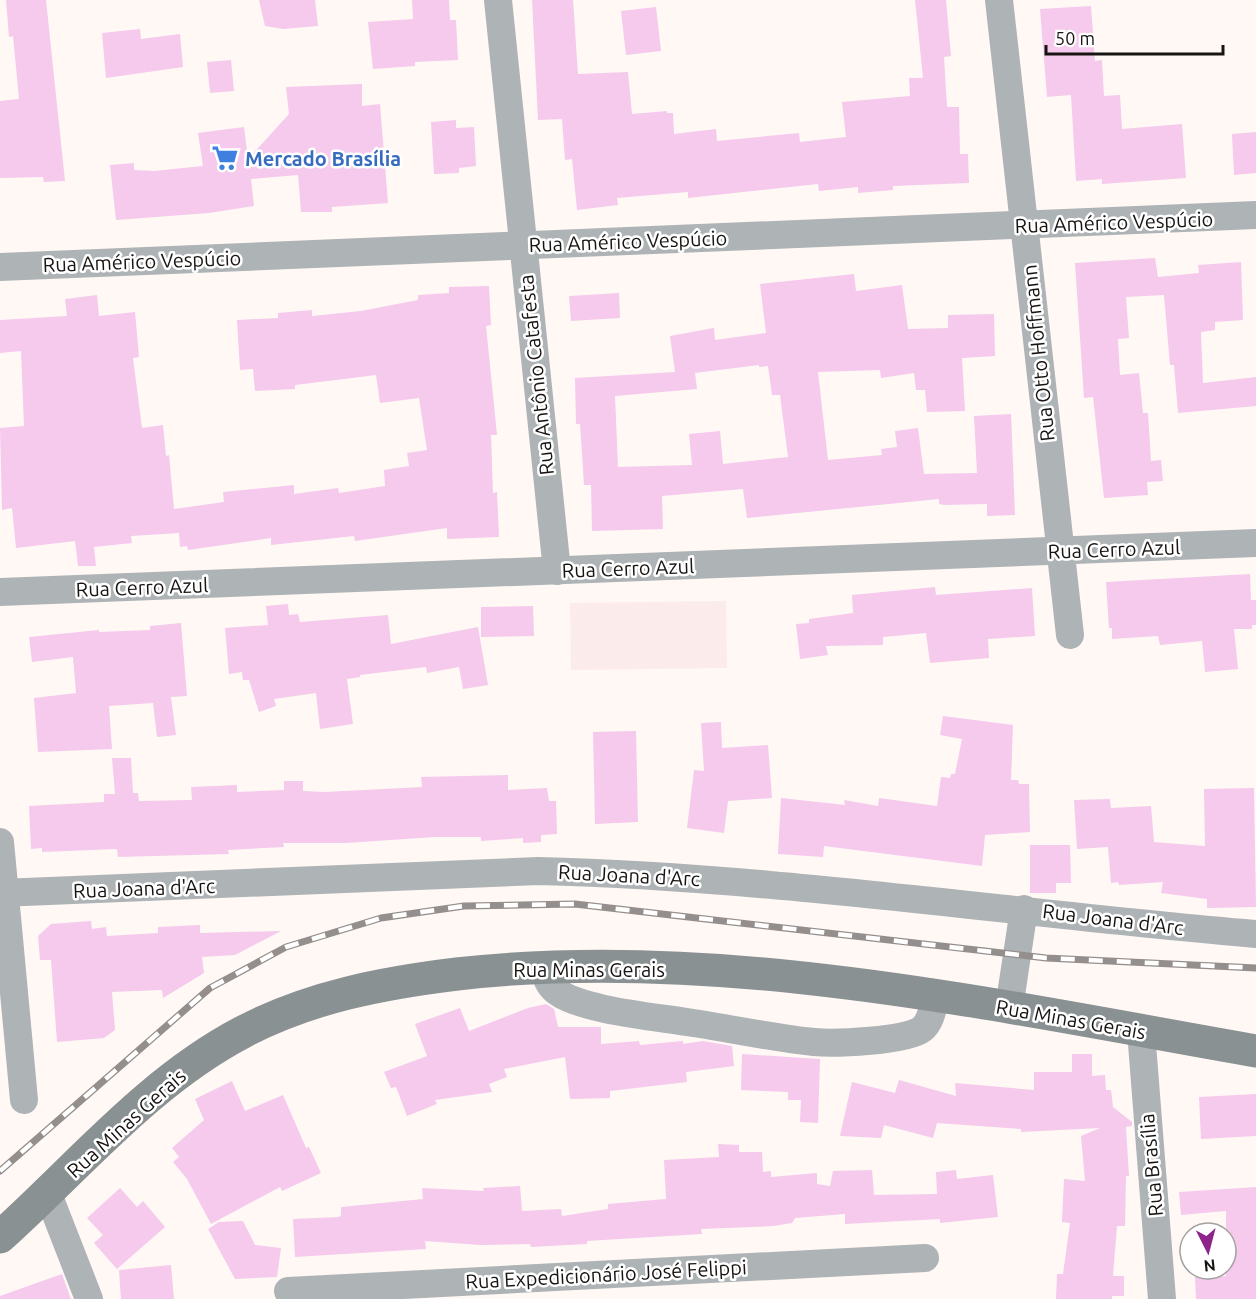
<svg xmlns="http://www.w3.org/2000/svg" width="1256" height="1299" font-family="Ubuntu,sans-serif">
  <style>
    .education { fill: #fcebeb }
    .building { fill: #f5caec; fill-rule: evenodd }
    .lines { fill: none; stroke-linecap: round; stroke-linejoin: round }
    .minor { stroke: #aeb3b5; stroke-width: 28 }
    .secondary { stroke: #8a9193; stroke-width: 33 }
    .rail-casing { stroke: #948f8d; stroke-width: 7 }
    .rail { stroke: #fff; stroke-width: 4.5; stroke-dasharray: 14; stroke-linecap: butt }
    .labels { text-anchor: middle; dominant-baseline: central; stroke-width: 5; stroke-linejoin: round; paint-order: stroke }
    .shop-label { font-size: 20px; font-weight: bold; fill: #366cbe; stroke: #fff; text-anchor: start }
    .street-label { font-size: 20px; fill: #171412; stroke: #fff }
  </style>
  <rect width="100%" height="100%" fill="#fff8f5"/>
  <!-- education -->
  <polygon class="education" points="726,601 727,668 571,670 570,603"/>
  <!-- building -->
  <g class="building">
    <polygon points="6,0 46,0 65,181 44,182 43,177 0,178 0,101 19,99 13,36 9,37"/>
    <polygon points="259,0 315,0 318,26 283,29 265,26"/>
    <polygon points="412,0 449,0 450,20 456,20 458,60 415,62 415,66 373,69 368,22 413,19"/>
    <polygon points="532,0 573,0 578,74 628,72 632,114 667,111 667,113 673,113 674,134 716,129 717,141 799,133 800,142 846,137 842,102 910,96 909,78 923,78 915,0 946,0 951,56 944,57 947,107 959,107 960,154 968,154 969,183 893,186 893,190 858,193 858,187 819,191 818,184 688,198 688,192 617,198 618,205 577,210 572,159 565,160 562,119 538,120"/>
    <polygon points="1091,6 1095,61 1102,60 1104,96 1120,95 1122,129 1182,124 1186,178 1102,184 1102,179 1076,181 1071,95 1047,97 1040,9"/>
    <polygon points="656,7 661,51 626,55 621,11"/>
    <polygon points="140,29 141,39 180,34 183,67 106,78 102,33"/>
    <polygon points="231,60 234,91 210,93 207,62"/>
    <polygon points="362,84 362,106 380,104 388,203 332,207 332,212 301,212 298,175 251,179 254,206 209,213 116,220 110,165 134,163 134,170 154,171 203,166 198,133 244,127 248,159 289,114 286,87"/>
    <polygon points="456,120 456,128 474,127 476,166 459,168 459,173 434,174 431,122"/>
    <polygon points="1256,132 1256,173 1234,175 1232,134"/>
    <polygon points="1155,258 1158,277 1199,273 1198,265 1241,262 1243,320 1215,322 1215,330 1201,332 1203,383 1256,377 1256,406 1178,413 1174,365 1170,365 1164,295 1126,297 1129,338 1118,339 1120,375 1139,373 1143,413 1148,413 1151,461 1161,460 1163,481 1147,482 1148,495 1104,498 1093,397 1084,398 1075,263"/>
    <path d="M854,274L856,291L902,285L908,329L948,328V315L994,314L995,356L962,358L965,411L927,412L925,390H916L914,373L881,378L880,370L818,372L828,460L882,455L881,449L897,447L895,431L918,428L924,474L977,473L974,416L1011,414L1015,515L987,516V504L944,505L939,504V499L747,518L743,489L662,496L663,529L592,531L591,485H584L580,424H576L575,378L675,372L670,336L714,328L715,340L766,333L760,284ZM759,365V367L768,366L772,395H780L788,457L723,464L720,431L689,434L692,465L618,467L615,396L697,389L695,373Z"/>
    <polygon points="489,286 491,325 486,326 497,435 491,435 493,493 497,492 499,537 447,539 447,528 355,541 354,536 271,545 271,538 188,550 187,546 180,547 179,533 131,536 132,543 94,547 96,566 78,566 75,541 16,548 12,508 2,510 0,428 24,426 21,351 0,353 0,320 67,316 65,299 97,295 99,316 135,312 139,357 133,358 142,428 163,425 166,456 169,455 174,509 224,502 223,492 294,485 294,494 338,488 339,493 385,486 384,470 409,466 407,453 427,450 419,398 380,403 376,375 295,385 295,389 255,391 253,369 240,370 237,320 278,318 278,313 312,310 312,316 361,311 418,300 418,295 449,293 449,287"/>
    <polygon points="619,293 620,318 571,321 569,296"/>
    <polygon points="1250,574 1251,600 1256,600 1256,625 1252,625 1252,629 1234,629 1238,669 1205,672 1202,641 1160,645 1158,636 1112,639 1112,628 1109,628 1106,582"/>
    <polygon points="935,587 936,595 1032,588 1035,636 988,639 989,658 930,663 926,633 883,637 883,645 826,646 828,655 800,659 796,624 809,623 809,619 853,613 852,595"/>
    <polygon points="288,604 289,615 298,614 300,622 388,615 391,644 478,627 488,685 463,689 459,667 427,673 426,667 360,675 360,677 347,679 353,724 320,729 316,693 274,699 276,706 259,712 249,680 243,680 242,672 229,674 225,628 268,625 266,606"/>
    <polygon points="533,606 534,636 481,637 481,607"/>
    <polygon points="181,623 187,696 171,697 176,735 157,737 153,703 109,706 112,749 38,752 34,698 76,693 73,657 32,662 29,637 99,630 99,632 150,630 150,626"/>
    <polygon points="943,716 1013,725 1011,780 1018,780 1019,784 1029,784 1030,832 985,835 982,866 824,846 823,857 778,854 781,798 845,805 844,800 878,806 879,798 937,806 941,777 950,778 951,774 955,774 962,739 940,735"/>
    <polygon points="721,722 722,748 768,745 772,798 728,801 724,833 687,828 694,770 704,771 701,723"/>
    <polygon points="636,731 638,822 595,824 593,732"/>
    <polygon points="112,758 131,758 133,793 138,793 139,801 192,800 191,787 237,785 237,792 284,790 284,781 303,781 303,791 325,792 422,787 421,777 508,775 508,790 547,788 549,801 556,801 557,834 541,835 541,842 523,843 523,838 481,841 481,837 435,837 346,843 283,843 284,847 228,850 229,854 118,857 117,849 42,852 42,848 31,849 29,806 104,802 104,794 115,794"/>
    <polygon points="1254,788 1256,907 1207,908 1207,899 1161,893 1163,882 1119,885 1118,882 1111,883 1108,847 1077,849 1074,800 1110,799 1111,808 1151,806 1154,842 1205,846 1204,789"/>
    <polygon points="1030,845 1070,845 1071,883 1056,883 1056,893 1030,893"/>
    <polygon points="91,921 92,929 106,927 107,936 158,933 158,927 200,925 200,933 281,931 235,955 202,957 204,973 163,998 162,990 112,992 115,1030 104,1038 57,1042 51,960 40,960 38,936 51,924"/>
    <polygon points="546,1004 554,1009 558,1027 601,1027 601,1044 639,1041 640,1045 683,1041 683,1044 703,1041 720,1044 732,1046 734,1066 686,1072 687,1082 610,1091 610,1098 570,1099 565,1057 504,1069 507,1077 489,1084 492,1092 435,1100 437,1104 407,1116 396,1087 391,1088 384,1072 427,1056 415,1024 460,1008 469,1031 528,1008"/>
    <polygon points="742,1054 820,1059 818,1123 800,1122 801,1100 788,1100 788,1092 741,1090"/>
    <polygon points="1072,1054 1092,1054 1092,1076 1105,1075 1106,1090 1111,1090 1113,1107 1132,1122 1132,1126 1126,1127 1129,1176 1126,1176 1125,1226 1117,1226 1113,1276 1124,1276 1124,1296 1112,1296 1112,1299 1056,1299 1057,1274 1063,1274 1070,1223 1062,1222 1064,1179 1085,1181 1081,1136 1100,1128 1021,1132 1021,1129 937,1123 933,1138 884,1125 881,1138 840,1136 852,1082 895,1093 899,1080 956,1096 955,1083 1034,1090 1034,1072 1072,1072"/>
    <polygon points="232,1081 245,1111 283,1095 306,1148 309,1147 321,1173 282,1191 280,1187 211,1224 187,1179 173,1162 179,1157 172,1148 204,1120 195,1099"/>
    <polygon points="1256,1094 1256,1136 1201,1139 1199,1097"/>
    <polygon points="718,1144 739,1145 739,1152 762,1152 763,1172 771,1171 771,1177 817,1173 817,1184 830,1186 833,1171 872,1170 874,1195 937,1194 936,1172 956,1170 957,1179 993,1175 998,1217 940,1223 940,1219 845,1224 845,1214 795,1218 792,1223 774,1226 701,1229 702,1234 587,1241 587,1244 531,1247 530,1244 480,1245 425,1241 426,1249 295,1257 293,1219 339,1217 341,1215 341,1207 423,1199 422,1188 484,1191 483,1188 520,1186 522,1211 561,1209 562,1216 608,1209 608,1204 666,1199 664,1160 719,1157"/>
    <polygon points="1256,1187 1256,1299 1196,1299 1195,1277 1226,1276 1226,1211 1181,1215 1179,1192"/>
    <polygon points="120,1188 137,1207 143,1201 165,1227 117,1269 94,1243 103,1235 87,1218"/>
    <polygon points="243,1221 255,1245 281,1248 277,1277 235,1279 208,1229 219,1222"/>
    <polygon points="171,1265 174,1299 121,1299 119,1270"/>
    <polygon points="62,1274 71,1299 0,1299 0,1296"/>
  </g>
  <g class="lines">
    <!-- minor -->
    <g class="minor">
      <polyline points="498,0 557,571"/>
      <polyline points="999,0 1070,635"/>
      <polyline points="0,267 1256,215"/>
      <polyline points="0,592 1256,543"/>
      <polyline points="0,842 24,1100"/>
      <path d="M0,893L538,871C779,877 1016,914 1256,934"/>
      <path d="M544,967C546,977 548,985 556,991C582,1011 659,1017 693,1023C733,1029 774,1038 814,1042C834,1044 907,1041 922,1029C931,1022 933,1007 936,996"/>
      <polyline points="1009,1008 1024,909"/>
      <polyline points="1141,1031 1162,1299"/>
      <polyline points="48,1194 89,1299"/>
      <polyline points="288,1291 925,1258"/>
    </g>
    <!-- secondary -->
    <path class="secondary" d="M0,1237C78,1167 149,1081 243,1032C309,997 383,983 457,974C718,944 999,1006 1256,1051"/>
    <!-- rail casing -->
    <g class="rail-casing">
      <polyline id="rail" points="0,1171 210,988 286,947 381,918 464,906 575,904 1046,958 1256,968"/>
    </g>
    <!-- rail -->
    <use href="#rail" class="rail"/>
  </g>
  <!-- icons -->
  <defs>
    <g id="supermarket-bare" transform="scale(2.07)"><path d="M-6-5.5h2.5l.6 2H6L4.5 2H-2.5L-4.4-4H-6ZM-1.5 3.2a1.3 1.3 0 1 0 .1 0ZM3 3.2a1.3 1.3 0 1 0 .1 0Z" fill="#3f7fe0" stroke="#fff" stroke-width="2.5" paint-order="stroke"/></g>
  </defs>
  <g fill-rule="evenodd">
    <use href="#supermarket-bare" x="225" y="158"/>
  </g>
  <g class="labels">
    <!-- shop labels -->
    <g class="shop-label">
      <text x="245" y="158">Mercado Brasília</text>
    </g>
    <!-- street labels -->
    <g class="street-label">
      <text transform="translate(1114 222) rotate(-2)">Rua Américo Vespúcio</text>
      <text transform="translate(628 241) rotate(-2)">Rua Américo Vespúcio</text>
      <text transform="translate(142 261) rotate(-2)">Rua Américo Vespúcio</text>
      <text transform="translate(1038 353) rotate(-96)">Rua Otto Hoffmann</text>
      <text transform="translate(536 375) rotate(-96)">Rua Antônio Catafesta</text>
      <text transform="translate(1114 549) rotate(-2)">Rua Cerro Azul</text>
      <text transform="translate(628 568) rotate(-2)">Rua Cerro Azul</text>
      <text transform="translate(142 587) rotate(-2)">Rua Cerro Azul</text>
      <text transform="translate(629 875) rotate(3)">Rua Joana d'Arc</text>
      <text transform="translate(144 888) rotate(-2)">Rua Joana d'Arc</text>
      <text transform="translate(1113 919) rotate(7)">Rua Joana d'Arc</text>
      <text x="589" y="969">Rua Minas Gerais</text>
      <text transform="translate(1071 1019) rotate(10)">Rua Minas Gerais</text>
      <text transform="translate(126 1123) rotate(-42)">Rua Minas Gerais</text>
      <text transform="translate(1151 1165) rotate(-95)">Rua Brasília</text>
      <text transform="translate(606 1274) rotate(-3)">Rua Expedicionário José Felippi</text>
    </g>
  </g>
  <!-- north arrow -->
  <g transform="translate(1208 1251) rotate(174)"><circle r="28" fill="#ffffff" stroke="#a2a1a0" stroke-width="1.5"/>
  <path d="M0-4.5L10 22L0 15L-10 22Z" fill="#8c248a"/>
  <text y="-9" font-size="16" font-weight="bold" text-anchor="middle" fill="#171412">N</text>
  </g>
  <!-- scale -->
  <path d="M1046 45v9h177v-9" fill="none" stroke="#171412" stroke-width="3"/>
  <text x="1055" y="45" font-size="18" fill="#171412" stroke="#ffffff" stroke-width="4.5" paint-order="stroke">50 m</text>
</svg>
